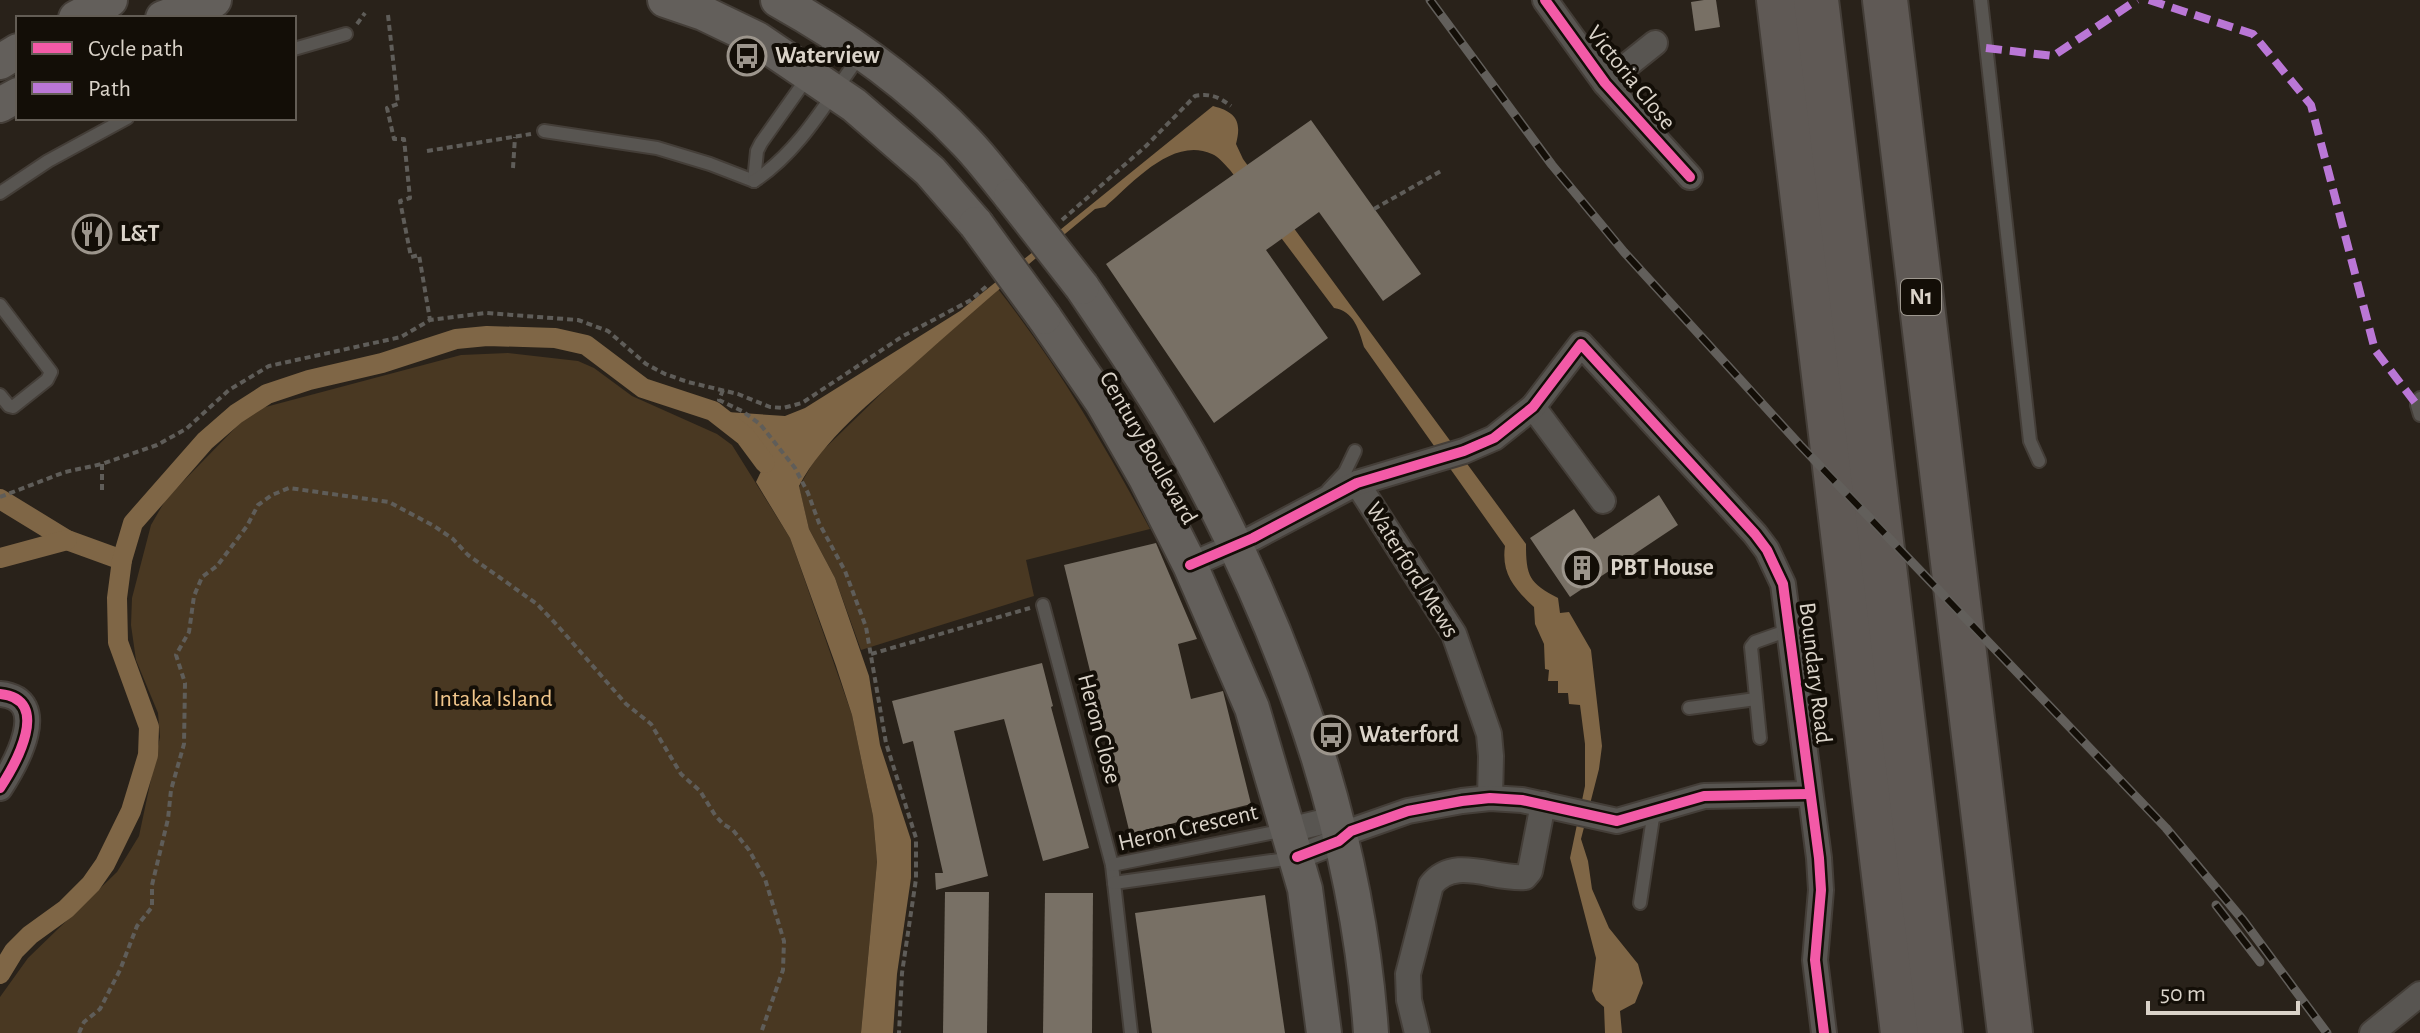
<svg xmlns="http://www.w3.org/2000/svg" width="2420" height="1033" font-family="'Alegreya Sans',sans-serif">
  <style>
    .green { fill: #493822 }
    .water { fill: #7f6646 }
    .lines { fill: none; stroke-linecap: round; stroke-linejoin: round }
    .canal { stroke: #7f6646; stroke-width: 20 }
    .building { fill: #787065 }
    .lane-casing { stroke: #443e38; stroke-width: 16 }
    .street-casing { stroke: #443e38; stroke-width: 28 }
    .secondary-casing { stroke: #443e38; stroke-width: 38 }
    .highway-casing { stroke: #443e38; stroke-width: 48 }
    .path { stroke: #5f5d59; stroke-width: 4; stroke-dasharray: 6 4; stroke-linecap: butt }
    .lane { stroke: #585551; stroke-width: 12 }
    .street { stroke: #585551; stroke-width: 24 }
    .secondary { stroke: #635f5b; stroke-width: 34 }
    .highway { stroke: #5f5955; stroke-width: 44 }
    .rail-casing { stroke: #625f5b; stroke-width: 9 }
    .rail { stroke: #130e07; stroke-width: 6; stroke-dasharray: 18; stroke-linecap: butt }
    .secondary-bridge-casing { stroke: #443e38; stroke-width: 38; stroke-linecap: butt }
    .secondary-bridge { stroke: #635f5b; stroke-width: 34 }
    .quiet { stroke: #ba77d6; stroke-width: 8; stroke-dasharray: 16 8; stroke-linecap: butt }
    .cycleway-casing { stroke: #130e07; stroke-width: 15 }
    .cycleway { stroke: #f35aa7; stroke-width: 10 }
    .labels { text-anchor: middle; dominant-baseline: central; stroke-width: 8; stroke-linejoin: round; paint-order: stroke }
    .shield { fill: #130e07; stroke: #9e988f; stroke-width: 2 }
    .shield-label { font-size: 22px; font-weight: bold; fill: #dad3c9 }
    .poi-label { font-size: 24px; font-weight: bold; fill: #dad3c9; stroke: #130e07; text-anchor: start }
    .street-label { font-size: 24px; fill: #dad3c9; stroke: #130e07 }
    .park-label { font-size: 24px; fill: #f2c78c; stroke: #130e07 }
  </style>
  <rect width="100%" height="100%" fill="#29221a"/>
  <!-- green -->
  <g class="green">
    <path d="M998,289C1057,364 1105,446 1150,529L1026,560L1034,596L861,650L835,578L809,529L799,487L817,456L888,387Z"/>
    <polygon points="508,353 578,361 594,368 632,396 717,434 732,445 790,538 852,715 873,816 877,862 861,1033 0,1033 0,997 28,958 117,872 139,836 160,737 158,713 136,660 131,625 132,598 151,525 166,499 240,423 258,409 461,355"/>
  </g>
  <!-- water -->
  <path class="water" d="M1213,106C1236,112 1242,121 1236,144L1243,159L1526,544C1526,576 1529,583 1558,598L1560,613L1569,612L1591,650L1602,746L1599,769L1581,839L1588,861L1592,889L1609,928L1638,964L1643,983L1635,1003L1620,1011L1622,1033H1605L1604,1007L1596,1000L1592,991L1596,958L1570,858L1585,786V744L1580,705L1569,704L1568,693H1558V681H1548L1549,670L1545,669L1544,644L1535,624L1534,607C1515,589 1501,574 1505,546L1364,347C1359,330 1354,311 1334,308L1230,170C1225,165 1219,157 1212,154C1172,136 1132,184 1105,207L1095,209C1033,260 972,312 912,366C873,400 823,440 799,486L809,529L835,578L869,676L880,745L911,840V878L897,974L893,1033H861L877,862L873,816L852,715L836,666L790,538L756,482L765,463L745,436L713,411L785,416L805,408L960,311Z"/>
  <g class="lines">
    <!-- canal -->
    <g class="canal">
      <polyline points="0,499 67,540 122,560"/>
      <polyline points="0,558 67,540"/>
      <polyline points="0,974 14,951 30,935 66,909 91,884 105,864 131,811 148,755 149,727 118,642 117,598 122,560 133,523 205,441 236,414 267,394 309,380 382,363 456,339 487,336 555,338 586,345 643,388 713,411 745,436 765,463"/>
    </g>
  </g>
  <!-- building -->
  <g class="building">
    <polygon points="1704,0 1716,0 1720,27 1695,31 1691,2"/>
    <polygon points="1311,120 1421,274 1383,301 1319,212 1266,250 1328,338 1214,423 1106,264"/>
    <polygon points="1659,495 1678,525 1570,597 1530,538 1574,509 1594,539"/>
    <polygon points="1156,543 1197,639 1178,644 1191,699 1223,691 1251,804 1130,834 1064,565"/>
    <polygon points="1042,663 1053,706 1051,707 1089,848 1043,861 1004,719 954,731 988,876 936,890 935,873 943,873 913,741 903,744 892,701"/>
    <polygon points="945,892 989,892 987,1033 943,1033"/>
    <polygon points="1045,893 1093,893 1092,1033 1043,1033"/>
    <polygon points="1265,895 1285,1033 1152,1033 1135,913"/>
  </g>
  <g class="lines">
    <!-- lane casing -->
    <g class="lane-casing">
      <g id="lane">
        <polyline points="1981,0 2030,441 2039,461"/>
        <polyline points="294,49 346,34"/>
        <polyline points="544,131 657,148 710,164 754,181"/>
        <polyline points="754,181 757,151 761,143 836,37"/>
        <path d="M754,181C801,151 829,97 862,53"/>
        <polyline points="0,193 48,161 127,118"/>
        <polyline points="0,305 51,372 47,380 13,407 9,406 0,395"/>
        <polyline points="2420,398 2417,405 2420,415"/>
        <polyline points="1328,490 1345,472 1355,451"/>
        <polyline points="1043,605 1112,865 1131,1033"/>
        <polyline points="1689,708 1756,699"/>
        <polyline points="1760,738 1751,647 1755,642 1789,630"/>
        <polyline points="1112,865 1285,830"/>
        <polyline points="1114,883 1293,858"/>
        <polyline points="1640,903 1654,811"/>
      </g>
    </g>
    <!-- street casing -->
    <g class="street-casing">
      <g id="street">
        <polyline points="1545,0 1605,83 1690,177"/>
        <polyline points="1605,83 1655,43"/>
        <polyline points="1533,407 1603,501"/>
        <polyline points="1357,483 1454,634 1489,734 1491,756 1490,798"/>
        <polyline points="1190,565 1253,538 1357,483 1464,451 1494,438 1533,407 1581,344 1755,534 1767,550 1783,584 1819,858 1821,890 1815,960 1824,1033"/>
        <path d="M0,694C53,699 15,765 0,788"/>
        <polyline points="1289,830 1334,819 1349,829"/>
        <polyline points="1297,857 1339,841 1351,831 1408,811 1462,801 1490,798 1522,800 1617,821 1704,796 1810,794"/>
        <path d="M1417,1033L1409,1000L1408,974L1431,885C1455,855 1493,880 1525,877L1530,871L1543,804"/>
        <polyline points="2372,1033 2420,994"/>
      </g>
    </g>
    <!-- secondary casing -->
    <g class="secondary-casing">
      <g id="secondary">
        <polyline points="665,0 703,13 757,39 854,105 930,171 976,224"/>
        <path d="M778,0C846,38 910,83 964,140C981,157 996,178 1011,196"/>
        <polyline points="76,18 110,0"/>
        <polyline points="163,18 214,0"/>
        <polyline points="0,62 18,51"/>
        <polyline points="0,105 18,95"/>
        <path d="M1082,287C1119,342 1157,397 1189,455C1286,633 1357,830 1371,1033"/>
        <polyline points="1044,317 1103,403 1146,478 1190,565 1252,708 1305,889 1324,1033"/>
      </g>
    </g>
    <!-- highway casing -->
    <g class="highway-casing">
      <g id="highway">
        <polyline points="1779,0 1903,1033"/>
        <polyline points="1816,0 1940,1033"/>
        <polyline points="1885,0 2010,1033"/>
      </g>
    </g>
    <!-- path -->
    <g class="path">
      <polyline points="388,15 398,104 387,108 394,139 404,139 410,198 400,201 411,257 419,255 430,320"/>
      <polyline points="357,24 365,13"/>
      <polyline points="427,151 531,134"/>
      <polyline points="513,168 515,137"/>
      <polyline points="1374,209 1441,171"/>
      <path d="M1062,220L1146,146L1195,96C1210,93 1219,97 1231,106"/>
      <polyline points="723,390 719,400 742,411 760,424 795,468 808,493 819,523 845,571 866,627 886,743 916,838 916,879 902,973 899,1033"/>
      <polyline points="102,464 102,493"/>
      <polyline points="0,497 65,472 102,464 157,445 186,429 229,390 269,366 401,337 430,320 486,313 578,320 608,331 646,364 665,374 688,382 738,394 770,407 783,408 802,403 903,336 971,300 989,284"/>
      <polyline points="871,654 1030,608"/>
      <polyline points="79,1033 84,1022 100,1009 120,970 137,926 152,907 152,885 168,819 171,790 184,744 185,683 176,655 189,632 194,596 202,577 217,566 247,526 258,505 272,495 289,488 389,502 434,526 453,539 468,555 537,604 557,625 626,704 651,724 681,774 700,791 715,815 723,824 733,830 749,850 765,879 784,941 783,970 761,1033"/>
    </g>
    <!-- lane -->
    <use href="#lane" class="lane"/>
    <!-- street -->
    <use href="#street" class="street"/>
    <!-- secondary -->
    <use href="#secondary" class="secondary"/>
    <!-- highway -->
    <use href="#highway" class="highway"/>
    <!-- rail casing -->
    <g class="rail-casing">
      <g id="rail">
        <polyline points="1430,0 1552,165 1624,252 1800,445 2166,828 2243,920 2327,1033"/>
        <polyline points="2216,905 2260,962"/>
      </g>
    </g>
    <!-- rail -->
    <use href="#rail" class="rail"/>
    <!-- secondary-bridge casing -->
    <g class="secondary-bridge-casing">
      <g id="secondary-bridge">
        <polyline points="1011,196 1082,287"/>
        <polyline points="976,224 1044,317"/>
      </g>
    </g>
    <!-- secondary-bridge -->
    <use href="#secondary-bridge" class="secondary-bridge"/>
    <!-- quiet -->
    <g class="quiet">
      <polyline points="2149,0 2253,34 2311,105 2375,350 2417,405"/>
      <polyline points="1986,48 2053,56 2137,0"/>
    </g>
    <!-- cycleway casing -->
    <g class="cycleway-casing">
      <g id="cycleway">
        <polyline points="1545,0 1605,83 1690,177"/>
        <polyline points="1190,565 1253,538 1357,483 1464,451 1494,438 1533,407 1581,344 1755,534 1767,550 1783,584 1819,858 1821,890 1815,960 1824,1033"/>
        <path d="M0,694C53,699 15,765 0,788"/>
        <polyline points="1297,857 1339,841 1351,831 1408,811 1462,801 1490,798 1522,800 1617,821 1704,796 1810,794"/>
      </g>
    </g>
    <!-- cycleway -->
    <use href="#cycleway" class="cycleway"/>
  </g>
  <!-- icons -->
  <defs>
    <g id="bus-ring" transform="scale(2)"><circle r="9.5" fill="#130e07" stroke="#9c958c" stroke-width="1.5"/><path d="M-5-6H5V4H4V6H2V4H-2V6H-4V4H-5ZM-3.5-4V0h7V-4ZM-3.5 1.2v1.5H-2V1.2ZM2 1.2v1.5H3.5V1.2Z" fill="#9c958c"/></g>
    <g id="restaurant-ring" transform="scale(2)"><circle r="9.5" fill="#130e07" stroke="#9c958c" stroke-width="1.5"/><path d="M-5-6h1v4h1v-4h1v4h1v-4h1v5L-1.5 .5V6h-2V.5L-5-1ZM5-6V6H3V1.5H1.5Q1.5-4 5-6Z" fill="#9c958c"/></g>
    <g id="building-ring" transform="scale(2)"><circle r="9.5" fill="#130e07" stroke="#9c958c" stroke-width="1.5"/><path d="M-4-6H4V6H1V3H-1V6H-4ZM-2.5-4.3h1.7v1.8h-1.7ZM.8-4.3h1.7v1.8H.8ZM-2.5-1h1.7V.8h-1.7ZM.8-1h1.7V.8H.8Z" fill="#9c958c"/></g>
  </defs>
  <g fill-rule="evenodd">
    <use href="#bus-ring" x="747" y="56"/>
    <use href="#restaurant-ring" x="92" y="234"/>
    <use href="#building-ring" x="1582" y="568"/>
    <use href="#bus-ring" x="1331" y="735"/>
  </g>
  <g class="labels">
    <!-- shield labels -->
    <rect class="shield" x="1901" y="279" width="40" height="36" rx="6"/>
    <g class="shield-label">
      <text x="1921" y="297">N1</text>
    </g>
    <!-- poi labels -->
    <g class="poi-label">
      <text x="775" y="56">Waterview</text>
      <text x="120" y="234">L&amp;T</text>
      <text x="1610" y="568">PBT House</text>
      <text x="1359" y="735">Waterford</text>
    </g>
    <!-- street labels -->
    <g class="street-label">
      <text transform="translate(1631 78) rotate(51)">Victoria Close</text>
      <text transform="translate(1148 448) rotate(60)">Century Boulevard</text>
      <text transform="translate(1412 570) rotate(58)">Waterford Mews</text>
      <text transform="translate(1815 673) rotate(83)">Boundary Road</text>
      <text transform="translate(1099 729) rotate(75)">Heron Close</text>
      <text transform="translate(1188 828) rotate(-13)">Heron Crescent</text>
    </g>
    <!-- park labels -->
    <g class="park-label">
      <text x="493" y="699">Intaka Island</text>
    </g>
  </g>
  <!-- legend -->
  <rect x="16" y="16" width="280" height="104" fill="#130e07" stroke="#635d55" stroke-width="2"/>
  <rect x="32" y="42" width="40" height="12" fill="#f35aa7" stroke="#635d55" stroke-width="2"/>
  <text x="88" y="56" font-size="24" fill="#dad3c9">Cycle path</text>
  <rect x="32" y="82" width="40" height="12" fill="#ba77d6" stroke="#635d55" stroke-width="2"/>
  <text x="88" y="96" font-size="24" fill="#dad3c9">Path</text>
  <!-- scale -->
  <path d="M2148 1001v12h150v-12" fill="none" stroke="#dad3c9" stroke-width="4"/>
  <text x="2160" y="1001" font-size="24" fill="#dad3c9" stroke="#130e07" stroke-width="6" paint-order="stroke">50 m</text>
</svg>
